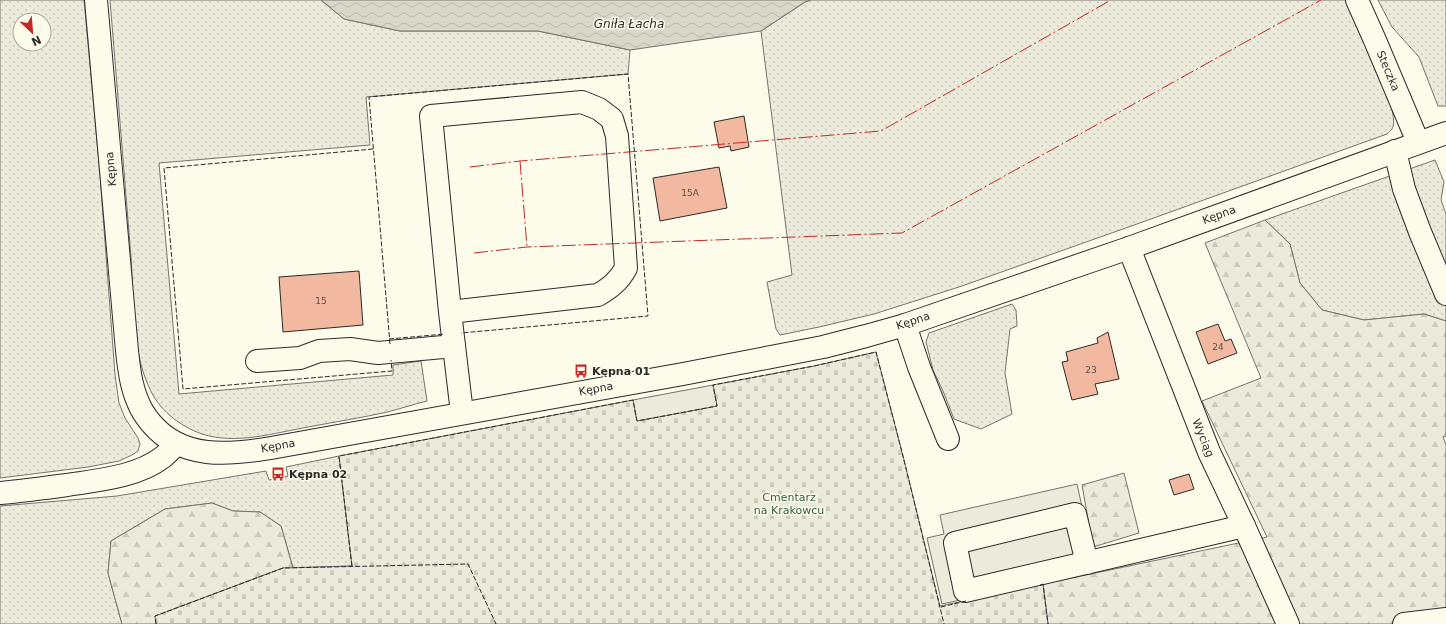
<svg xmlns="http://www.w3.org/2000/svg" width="1446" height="624" font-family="'DejaVu Sans',sans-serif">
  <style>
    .green { fill: url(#green-dots); stroke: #74746e; fill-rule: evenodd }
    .forest { fill: url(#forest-firs); stroke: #74746e }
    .cemetery { fill: url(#cemetery-stones); stroke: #74746e }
    .parking { fill: #eceadb; stroke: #74746e }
    .water { fill: url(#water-waves); stroke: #74746e }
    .building { fill: #f2b8a0; stroke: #2b2b2b }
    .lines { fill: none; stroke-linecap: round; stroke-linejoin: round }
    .minor-casing { stroke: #2b2b2b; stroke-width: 24 }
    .minor { stroke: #fdfbea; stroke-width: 22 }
    .fence { stroke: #2b2b2b; stroke-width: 1; stroke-dasharray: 5 2; stroke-linecap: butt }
    .power { stroke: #c62828; stroke-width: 1; stroke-dasharray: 14 3 2 3; stroke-linecap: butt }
    .labels { text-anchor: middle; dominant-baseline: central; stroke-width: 3; stroke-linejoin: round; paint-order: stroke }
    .number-label { font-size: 9px; fill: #5d4e48 }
    .street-label { font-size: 11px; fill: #2b2b2b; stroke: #fdfbea }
    .poi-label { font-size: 11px; font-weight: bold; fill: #2b2b2b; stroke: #fdfbea; text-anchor: start }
    .park-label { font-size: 11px; fill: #34623c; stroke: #fdfbea }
    .water-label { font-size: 12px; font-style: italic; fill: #2b2b2b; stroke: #fdfbea }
  </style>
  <defs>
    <pattern id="green-dots" width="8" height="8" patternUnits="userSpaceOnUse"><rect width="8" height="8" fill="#ecebdb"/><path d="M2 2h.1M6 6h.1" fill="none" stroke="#cbcabc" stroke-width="1.8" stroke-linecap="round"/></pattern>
    <pattern id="forest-firs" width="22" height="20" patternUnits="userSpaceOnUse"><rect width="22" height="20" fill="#ecebdb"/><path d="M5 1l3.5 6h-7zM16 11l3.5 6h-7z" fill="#cbcabc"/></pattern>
    <pattern id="cemetery-stones" width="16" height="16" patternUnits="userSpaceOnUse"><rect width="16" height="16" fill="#ecebdb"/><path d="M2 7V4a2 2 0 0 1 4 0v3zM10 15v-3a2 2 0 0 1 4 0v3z" fill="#cbcabc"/></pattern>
    <pattern id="water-waves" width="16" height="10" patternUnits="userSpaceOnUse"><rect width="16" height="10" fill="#d8d7c9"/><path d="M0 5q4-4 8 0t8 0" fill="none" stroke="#bab9ad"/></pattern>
  </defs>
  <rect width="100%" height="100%" fill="#fdfbea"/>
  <!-- green -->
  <g class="green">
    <path d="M0,0H84L100,175L115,375L119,403L125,418L138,438L140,444L138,451L132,455L119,461L88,467L0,478ZM20,20H44V44H20Z"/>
    <path d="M110,0H321L344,19L400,31H538L630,50L628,74L366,97L370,145L159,163L179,394L393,375V365L421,361L427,401C414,404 400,409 387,412C361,418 334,422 308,427C274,433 236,445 202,434C179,426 158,409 149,387C131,348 134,299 131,257C124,171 117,86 110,0Z"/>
    <path d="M811,0H1347C1356,20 1400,110 1393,127C1392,130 1389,132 1387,134L1137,224L962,286L874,314L819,327L780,335L776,329L767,282L792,275L761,31L805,2Z"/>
    <polygon points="1378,0 1446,0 1446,106 1438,106 1419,57 1392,27"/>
    <polygon points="1435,160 1444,182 1441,200 1446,214 1446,321 1424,314 1364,320 1322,310 1300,283 1290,244 1265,220"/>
    <polygon points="1012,304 1016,310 1017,326 1010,329 1005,373 1012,414 981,429 954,419 943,391 933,370 926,342 929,333"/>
    <polygon points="339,456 352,566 293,568 281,526 260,512 233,511 212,503 165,509 111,541 108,573 122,624 0,624 0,506 117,496 266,471 269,480 288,476 286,467"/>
  </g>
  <!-- forest -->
  <g class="forest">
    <polygon points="1265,220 1290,244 1300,283 1322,310 1364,320 1424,314 1446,321 1446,436 1443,437 1446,445 1446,624 1048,624 1043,584 1267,537 1202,401 1261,378 1205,243"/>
    <polygon points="1124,473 1139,533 1093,547 1082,485"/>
    <polygon points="212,503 233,511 260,512 281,526 293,568 283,568 156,616 156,624 122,624 108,573 111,541 165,509"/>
  </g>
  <!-- cemetery -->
  <polygon class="cemetery" points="876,352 903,456 940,606 1043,584 1048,624 156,624 155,616 283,568 352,566 339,456 633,400 637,421 717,406 713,385 814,366"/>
  <!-- parking -->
  <g class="parking">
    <polygon points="713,385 717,406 637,421 633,400"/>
    <polygon points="1077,484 1096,570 942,604 927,538 944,534 940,515"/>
  </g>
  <!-- water -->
  <polygon class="water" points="321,0 811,0 805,2 761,31 630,50 538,31 400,31 344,19"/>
  <!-- building -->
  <g class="building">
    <polygon points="744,116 749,147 731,151 730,146 719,148 714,122"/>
    <polygon points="719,167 727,208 660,221 653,178"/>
    <polygon points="359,271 363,325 283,332 279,277"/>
    <polygon points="1218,324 1225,341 1231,339 1237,353 1208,364 1196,332"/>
    <polygon points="1108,332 1119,379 1095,384 1098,394 1072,400 1062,362 1068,361 1066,352 1098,343 1097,338"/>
    <polygon points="1189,474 1194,489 1174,495 1169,480"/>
  </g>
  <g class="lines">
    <!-- minor casing -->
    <g class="minor-casing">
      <g id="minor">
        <path d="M96,0L127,351C129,369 131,386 138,402C141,410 146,417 151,423C182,460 229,455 271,448L683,374L823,347L866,336L905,325L1129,248L1446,133"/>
        <polyline points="1357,0 1374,38 1418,142"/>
        <polyline points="1395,151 1404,189 1420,232 1446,294"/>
        <polyline points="1129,248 1209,452 1244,526 1288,624"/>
        <path d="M450,312L598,295C610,288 619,281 626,268L617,136L612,119L599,109L582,102L431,116L450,312L462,413"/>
        <polyline points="905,325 919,367 948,439"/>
        <polyline points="257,361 300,358 319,351 350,349 378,353 454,346"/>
        <path d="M0,493C22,491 45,488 67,485C99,480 137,477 163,457C168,453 172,448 177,444"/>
        <polyline points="1087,563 1075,514 955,543 965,591 1244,526"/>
        <polyline points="1404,624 1446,619"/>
      </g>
    </g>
    <!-- minor -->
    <use href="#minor" class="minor"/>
    <!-- fence -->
    <g class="fence">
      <polyline points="373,149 164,168 183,389 392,371 391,360"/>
      <polyline points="389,339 445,334"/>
      <polyline points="390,344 369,97 628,74 648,316 461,333"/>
      <polyline points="352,566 339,456 633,400 637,421 717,406 713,385 814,366 876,352 903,456 944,624"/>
      <polyline points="1040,585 1043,584 1048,624"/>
      <polyline points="941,607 966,601"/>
      <polyline points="156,624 155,616 283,568 468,564 496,624"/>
    </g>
    <!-- power -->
    <g class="power">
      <polyline points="520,161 527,247"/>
      <polyline points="470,167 520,161 881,131 1111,0"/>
      <polyline points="474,253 527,247 902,233 1321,0"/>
    </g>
  </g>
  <!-- icons -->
  <defs>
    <g id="bus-bare" transform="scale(1.08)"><path d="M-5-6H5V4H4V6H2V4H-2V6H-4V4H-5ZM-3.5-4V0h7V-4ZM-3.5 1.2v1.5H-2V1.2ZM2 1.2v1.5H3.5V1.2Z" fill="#c62828" stroke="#fdfbea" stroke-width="2.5" paint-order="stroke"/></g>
  </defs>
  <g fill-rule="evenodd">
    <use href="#bus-bare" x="581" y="371"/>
    <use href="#bus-bare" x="278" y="474"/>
  </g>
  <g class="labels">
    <!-- number labels -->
    <g class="number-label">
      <text x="690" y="193">15A</text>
      <text x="321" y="301">15</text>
      <text x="1218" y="347">24</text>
      <text x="1091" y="370">23</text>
    </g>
    <!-- street labels -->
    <g class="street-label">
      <text transform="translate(1388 71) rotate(67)">Steczka</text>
      <text transform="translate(111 169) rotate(-95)">Kępna</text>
      <text transform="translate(1219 215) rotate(-20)">Kępna</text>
      <text transform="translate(913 321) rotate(-18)">Kępna</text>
      <text transform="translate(596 389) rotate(-10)">Kępna</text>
      <text transform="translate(1203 438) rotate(68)">Wyciąg</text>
      <text transform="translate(278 446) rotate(-10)">Kępna</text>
    </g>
    <!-- poi labels -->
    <g class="poi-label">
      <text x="592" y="371">Kępna 01</text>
      <text x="289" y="474">Kępna 02</text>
    </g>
    <!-- park labels -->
    <g class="park-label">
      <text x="789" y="497">Cmentarz<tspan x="789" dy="13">na Krakowcu</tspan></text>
    </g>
    <!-- water labels -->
    <g class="water-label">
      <text x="629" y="24">Gniła Łacha</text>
    </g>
  </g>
  <!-- north arrow -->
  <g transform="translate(32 32) rotate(154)"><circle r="19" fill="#fdfbea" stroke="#a9a89e"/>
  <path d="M0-3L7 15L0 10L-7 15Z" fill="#c62828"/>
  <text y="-6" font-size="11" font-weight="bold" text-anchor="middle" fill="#2b2b2b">N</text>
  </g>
</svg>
